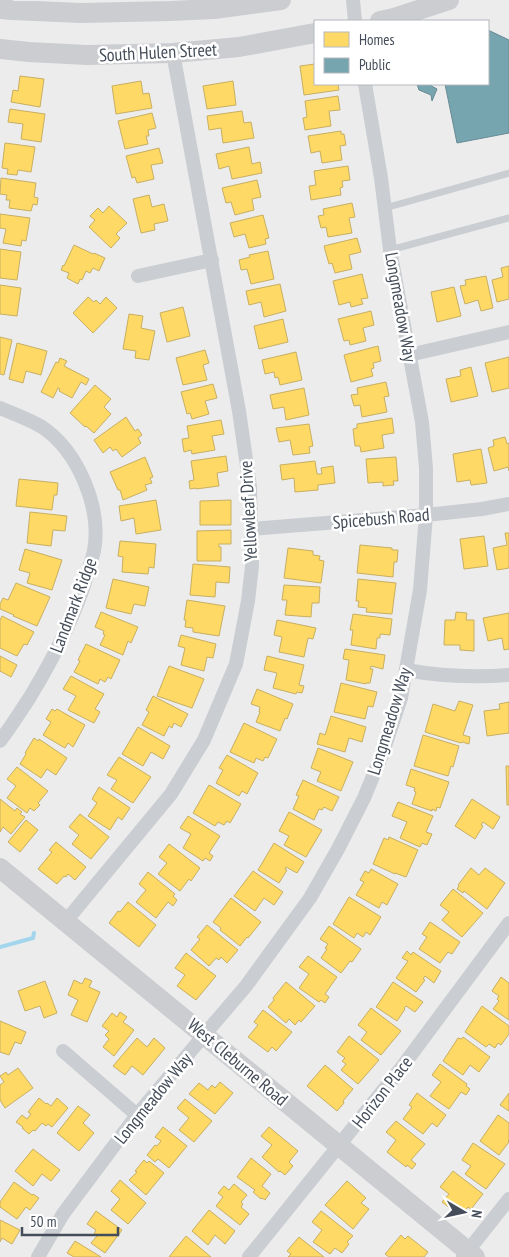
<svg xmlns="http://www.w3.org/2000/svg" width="509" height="1257" font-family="'PT Sans Narrow',sans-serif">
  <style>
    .homes { fill: #ffd966; stroke: #c7af62 }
    .public { fill: #76a5af; stroke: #678b95 }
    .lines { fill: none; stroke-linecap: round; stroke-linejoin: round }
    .stream { stroke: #a3d6ec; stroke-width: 4 }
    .lane { stroke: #cacdd1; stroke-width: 7 }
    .street { stroke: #cacdd1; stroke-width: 14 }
    .secondary { stroke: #cbcdd1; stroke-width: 20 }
    .labels { text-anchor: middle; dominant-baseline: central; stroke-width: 5; stroke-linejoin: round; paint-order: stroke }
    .street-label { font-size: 18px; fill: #444d59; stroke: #fff }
  </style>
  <rect width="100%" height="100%" fill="#edecec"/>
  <!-- homes -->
  <g class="homes">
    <polygon points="315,64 315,84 338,84 339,90 304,95 300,66"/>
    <polygon points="20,76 44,79 40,107 11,102 13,90 18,91"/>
    <polygon points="141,81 143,94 149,93 152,108 116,114 112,86"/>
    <polygon points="233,81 236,105 207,109 203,86"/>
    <polygon points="338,96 340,110 329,111 331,126 305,130 303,118 307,117 305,101"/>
    <polygon points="10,109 45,114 41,142 21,139 23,124 8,122"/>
    <polygon points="242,111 244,123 251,122 254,138 223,143 221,128 209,130 207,116"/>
    <polygon points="152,113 156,128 148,130 149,136 146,136 148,144 125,149 118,121"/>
    <polygon points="341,131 341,134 344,134 346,145 340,146 342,160 322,163 320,151 311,153 308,136"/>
    <polygon points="5,143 35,147 31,172 18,170 17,175 7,174 8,169 2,168"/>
    <polygon points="249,147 252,164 260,162 262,173 232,179 229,166 219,169 216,154"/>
    <polygon points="159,148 163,163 151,165 154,179 137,183 135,177 132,178 126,156"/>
    <polygon points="348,166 350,180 342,181 343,187 340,188 341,195 311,200 309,186 316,185 314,171"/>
    <polygon points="1,178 36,183 34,197 38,198 37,205 33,204 31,211 9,208 10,200 6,200 7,195 0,194"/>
    <polygon points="257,180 261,197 252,199 254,210 235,215 231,202 226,203 222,188"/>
    <polygon points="149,195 152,207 164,204 168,221 154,224 155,230 141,233 133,199"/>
    <polygon points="352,203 355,217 349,218 352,233 328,237 326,227 321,228 318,216 324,215 323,209"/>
    <polygon points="109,206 127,223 116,234 120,238 111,248 89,227 95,220 90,216 98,208 103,213"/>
    <polygon points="0,214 30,218 26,241 22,240 21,246 3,243 6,229 0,228"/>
    <polygon points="263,215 269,238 265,239 266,244 249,248 245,234 234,237 230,223"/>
    <polygon points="357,238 361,252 349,255 352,269 335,273 332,263 329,264 324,246"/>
    <polygon points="74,245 93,254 94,253 105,258 99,271 93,268 90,273 86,271 82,280 80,279 78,284 67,278 69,273 61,270 63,265 64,266"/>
    <polygon points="0,249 21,252 17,280 0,278"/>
    <polygon points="268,251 274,279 251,284 247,269 241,270 239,260 250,257 249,255"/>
    <polygon points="509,266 509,299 497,302 492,280 503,277 501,268"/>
    <polygon points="362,274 368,298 361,299 363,304 351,307 350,302 339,305 333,281"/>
    <polygon points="486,276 493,308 481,311 478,300 465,304 460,286 466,285 465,280"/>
    <polygon points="280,284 286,311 264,317 261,302 249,305 246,291"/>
    <polygon points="0,285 21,288 17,316 0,314"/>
    <polygon points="454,287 461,316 437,322 431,292"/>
    <polygon points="88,297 94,302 96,300 100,304 106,297 117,308 93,333 73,313"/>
    <polygon points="183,307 190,336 167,342 160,313"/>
    <polygon points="371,311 374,325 363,328 366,341 350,345 349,340 344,341 338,319"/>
    <polygon points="129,314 143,316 141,328 155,331 149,360 135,358 136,351 123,349"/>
    <polygon points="283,319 288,342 259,349 254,326"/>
    <polygon points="0,337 12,340 4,375 0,374"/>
    <polygon points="17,343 47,351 41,375 26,371 23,383 9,379"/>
    <polygon points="378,346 381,361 373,363 374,368 371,369 373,376 351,382 344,355"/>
    <polygon points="205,350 209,363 203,365 207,380 183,385 176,358"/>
    <polygon points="296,352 302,380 280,385 278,377 275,378 274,372 265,374 262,360"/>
    <polygon points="509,357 509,388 492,392 485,363"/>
    <polygon points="60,358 67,361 64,366 89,379 86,385 81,382 72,398 59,391 60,389 58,388 53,398 41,392 56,362 58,363"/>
    <polygon points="471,367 478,396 451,402 446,379 461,376 460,370"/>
    <polygon points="386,382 389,396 384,397 387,412 362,417 360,405 354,406 351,395 358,394 357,388"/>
    <polygon points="213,384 217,398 205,401 209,414 192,419 190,413 187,414 181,392"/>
    <polygon points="95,385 111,399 104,407 111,414 94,433 86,426 85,427 70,413"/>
    <polygon points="304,388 309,415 286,420 284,407 273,409 270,395"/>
    <polygon points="126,417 135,431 138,429 142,435 138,438 141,443 122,457 116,449 113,451 110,447 103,453 94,440"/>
    <polygon points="392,418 394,433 382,435 384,448 361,452 360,446 355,446 353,429 357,428 357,424"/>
    <polygon points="221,420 224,434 212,436 215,450 192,454 191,450 184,452 182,439 189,438 187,426"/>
    <polygon points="309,424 313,446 309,447 310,453 293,455 290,440 279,442 276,428"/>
    <polygon points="505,437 507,444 509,443 509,471 508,467 494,471 488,448 494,446 493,440"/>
    <polygon points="481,449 487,483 471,485 470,480 457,482 453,454"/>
    <polygon points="226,456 228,471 217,473 219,486 196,489 196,488 190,489 189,481 194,480 191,461"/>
    <polygon points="145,457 153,477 150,478 152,483 145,485 147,490 123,500 120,490 118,490 110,472"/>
    <polygon points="396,457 398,481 393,481 394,485 383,486 383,482 368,483 366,459"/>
    <polygon points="315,461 317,474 322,474 321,468 333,466 335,483 318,485 318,490 295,492 294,478 282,480 280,465"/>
    <polygon points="19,479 58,483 57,495 54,495 52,510 16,506"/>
    <polygon points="156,500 161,530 136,534 134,518 121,521 119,506"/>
    <polygon points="231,500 231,525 200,525 200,501"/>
    <polygon points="30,512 67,516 65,531 53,530 51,546 27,543"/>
    <polygon points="231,530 231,544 219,544 219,547 221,547 221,561 197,561 197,531"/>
    <polygon points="505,533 509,533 509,568 497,570 493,548 507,545"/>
    <polygon points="484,536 488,566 464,569 460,539"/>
    <polygon points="120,541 156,544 154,568 149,567 148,574 122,572 123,557 118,556"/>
    <polygon points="360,545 392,548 392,550 398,550 397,562 394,562 393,577 357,573"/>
    <polygon points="288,548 313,551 313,555 320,556 319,560 324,561 321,583 284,578"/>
    <polygon points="25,549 62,560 52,590 27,583 30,573 19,570"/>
    <polygon points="193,564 230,567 229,583 216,582 215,597 190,595"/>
    <polygon points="113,579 149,587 145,606 134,604 131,614 106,608"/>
    <polygon points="358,579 396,583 392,614 366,612 367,608 358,607 359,601 356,601"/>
    <polygon points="16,583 50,597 37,626 13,616 14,615 0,609 0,604 3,598 8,600"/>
    <polygon points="284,585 320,587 319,603 312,603 311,617 285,615 287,600 282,600"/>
    <polygon points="187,600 225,606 219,636 193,632 193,628 185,627 186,620 184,620"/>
    <polygon points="101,612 138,627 131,643 128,641 123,655 100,645 105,635 103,634 104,631 95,627"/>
    <polygon points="456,612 467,613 466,620 474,620 474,651 460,650 460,645 444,645 445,620 455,620"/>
    <polygon points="509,613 509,649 504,650 502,638 488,641 483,618"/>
    <polygon points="353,614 392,619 390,635 380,634 380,638 377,638 376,649 351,645 353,630 350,630"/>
    <polygon points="2,616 34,632 27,645 24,644 17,656 0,648 0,620"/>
    <polygon points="277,620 316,628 313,639 308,638 304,657 279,652 282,637 274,635"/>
    <polygon points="181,635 216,644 213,658 207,657 204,671 181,665 185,648 178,646"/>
    <polygon points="86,644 120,660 111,679 108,677 105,682 100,679 98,684 74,672 80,661 78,660"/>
    <polygon points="345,649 385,655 383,669 371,666 370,669 373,669 370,683 366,683 366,684 346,680 349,660 343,659"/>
    <polygon points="0,656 17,665 11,677 0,671 0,672"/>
    <polygon points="267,656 304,665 299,685 304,686 302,693 297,692 296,694 273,688 277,673 264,670"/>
    <polygon points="169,666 204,679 192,708 157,696"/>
    <polygon points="71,676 104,694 95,709 100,712 94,723 68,710 76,696 63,689"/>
    <polygon points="341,683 377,692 373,707 368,706 365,719 334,712"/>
    <polygon points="257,689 293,704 287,719 285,718 280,731 256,722 260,712 259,712 260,707 251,704"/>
    <polygon points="153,696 188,714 181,727 174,723 172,728 169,726 164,736 142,725 149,712 146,710"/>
    <polygon points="459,701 473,705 463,735 470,737 469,744 462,742 461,743 425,732 433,704 455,711"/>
    <polygon points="509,702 509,733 487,736 484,711 500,709 499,704"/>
    <polygon points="52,709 55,711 57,709 85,725 73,747 68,743 65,748 43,735 51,722 46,719"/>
    <polygon points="331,716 366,727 362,742 349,738 345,752 317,744 320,733 325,735"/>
    <polygon points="244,723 277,739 268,758 265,757 263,761 256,758 254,763 230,752"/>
    <polygon points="138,727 170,746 163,759 151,752 143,766 122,754"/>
    <polygon points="423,735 459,746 453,767 451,766 448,776 414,766"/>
    <polygon points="34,738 38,741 39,739 67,758 56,775 47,769 41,778 20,764 26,754 25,753"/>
    <polygon points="318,748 353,762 341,791 317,781 321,772 311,768"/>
    <polygon points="227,755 258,773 247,794 242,791 239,796 216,783 223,770 219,768"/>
    <polygon points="119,757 151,777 133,803 111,789 117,780 107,775"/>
    <polygon points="506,766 509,766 509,805 507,805"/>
    <polygon points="17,767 48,791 38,803 40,805 34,811 30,808 27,813 7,798 16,786 7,779"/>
    <polygon points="411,769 449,782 440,808 437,807 436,811 432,809 432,811 412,804 416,792 414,791 415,788 406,785"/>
    <polygon points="303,780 339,797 332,811 324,807 322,810 319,809 314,820 293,809 299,796 296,795"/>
    <polygon points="209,785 241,804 230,823 227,821 224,825 218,822 215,826 193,813"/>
    <polygon points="99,787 130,808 122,820 118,817 110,830 88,816 97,803 92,799"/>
    <polygon points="0,799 15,811 17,808 22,812 20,814 25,817 11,834 3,827 0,832"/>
    <polygon points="472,799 500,817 493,829 483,822 481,825 483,826 475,839 455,826"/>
    <polygon points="398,802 433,816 426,832 432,834 427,845 422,843 420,847 400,838 407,822 392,816"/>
    <polygon points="289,812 322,830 306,857 284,845 289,836 279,831"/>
    <polygon points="80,814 109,837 91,859 72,844 79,835 69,827"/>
    <polygon points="188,816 220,836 209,853 213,856 210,861 205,858 203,861 183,848 191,834 180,828"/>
    <polygon points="26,820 38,830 20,852 8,842"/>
    <polygon points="389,837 418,850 406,877 395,873 395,874 373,864 384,838 388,840"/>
    <polygon points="56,842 86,867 75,880 68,874 66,877 64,876 57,884 38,869 52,852 49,850"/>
    <polygon points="274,843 304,862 297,873 286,867 285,869 287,870 279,883 258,870"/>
    <polygon points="169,844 200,868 191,881 189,879 180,891 158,874 167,863 159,857"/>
    <polygon points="471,868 479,875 485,868 505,883 487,909 464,891 463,893 457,889 459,886 458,885"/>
    <polygon points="371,869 398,884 387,905 382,902 379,908 356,895 364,882 360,880 365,871 369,873"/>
    <polygon points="253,871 283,892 274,905 264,898 255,911 234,896"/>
    <polygon points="148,872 175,894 173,896 177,900 173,906 168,902 156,918 136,902 146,890 139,884"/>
    <polygon points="453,889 483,913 462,937 442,920 449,912 440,905"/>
    <polygon points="349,897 381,917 370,935 366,932 363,937 357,933 354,938 333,924"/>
    <polygon points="231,898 261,922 248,938 247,937 240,946 220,930 221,928 213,922"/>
    <polygon points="128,902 156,925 139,947 109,923 118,911 120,912"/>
    <polygon points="430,922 460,942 452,954 448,952 440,963 419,949 427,937 422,934"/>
    <polygon points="207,925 238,950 227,963 221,957 219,960 216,958 209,966 191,950 200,939 197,937"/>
    <polygon points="329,926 361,949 352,962 350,961 341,973 321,958 327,949 325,948 328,944 320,939"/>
    <polygon points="407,951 411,955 413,952 441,971 434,983 425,976 423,979 425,980 416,992 396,978 408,961 402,958"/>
    <polygon points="186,953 216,976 196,1000 177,986 185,975 175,968"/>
    <polygon points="308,956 337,977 325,994 329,997 325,1003 321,1000 319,1002 299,988 309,974 299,967"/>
    <polygon points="501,977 509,983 509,1020 493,1009 499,1001 497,999 499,996 492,991"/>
    <polygon points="85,978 92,981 89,987 100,992 87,1022 71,1015 78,1000 68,995 74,980 82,984"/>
    <polygon points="45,981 57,1013 44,1018 40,1006 25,1011 18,991"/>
    <polygon points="286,982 315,1006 301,1022 299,1020 295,1025 289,1019 286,1023 268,1007 274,1000 273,998"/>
    <polygon points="393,982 423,1002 415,1012 406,1006 404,1008 405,1009 397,1021 376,1007"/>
    <polygon points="482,1006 509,1026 509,1034 501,1045 498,1043 495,1048 489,1044 486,1047 465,1032"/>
    <polygon points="371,1008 401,1031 381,1055 361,1040 367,1032 358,1025"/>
    <polygon points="263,1010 292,1032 276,1051 272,1047 268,1052 248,1037 258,1025 254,1022"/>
    <polygon points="120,1012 127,1017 123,1022 134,1030 114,1056 103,1047 109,1039 105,1035 109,1031 102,1026 112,1013 117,1017"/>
    <polygon points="0,1021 26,1032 21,1044 15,1042 9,1055 0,1052"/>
    <polygon points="349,1036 379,1060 358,1084 341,1070 346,1064 342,1061 345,1058 337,1052"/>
    <polygon points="463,1037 490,1057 479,1072 470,1065 463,1075 443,1061 458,1038 461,1039"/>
    <polygon points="137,1038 147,1047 154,1038 165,1048 143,1075 132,1066 125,1075 113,1066"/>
    <polygon points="440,1064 467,1084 466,1086 470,1089 466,1095 461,1092 449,1109 430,1096 441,1082 432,1075"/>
    <polygon points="325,1065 353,1089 343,1101 344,1103 337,1111 307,1086"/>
    <polygon points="18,1068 33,1088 5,1108 0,1100 0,1085 4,1082 0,1076 6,1072 8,1075"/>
    <polygon points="220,1082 233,1093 215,1114 189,1094 199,1083 208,1090 212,1085 215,1088"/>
    <polygon points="417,1093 446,1115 437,1127 432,1123 423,1134 403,1119 412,1107 409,1105"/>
    <polygon points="509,1093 509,1111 500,1105"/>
    <polygon points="39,1098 46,1104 47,1103 51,1106 57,1098 68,1108 52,1127 48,1124 46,1126 42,1123 35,1131 33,1130 29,1134 22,1128 23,1127 16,1122 22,1115 27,1119 31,1114 28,1112"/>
    <polygon points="185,1099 212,1121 194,1142 179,1130 189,1118 177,1108"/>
    <polygon points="78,1106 90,1115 83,1123 94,1133 79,1151 57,1133"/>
    <polygon points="498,1115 509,1123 509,1140 508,1141 509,1142 499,1155 480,1141"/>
    <polygon points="396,1121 425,1144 411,1160 416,1164 412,1169 407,1165 406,1167 387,1152 396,1140 386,1132"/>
    <polygon points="163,1127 187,1146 169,1168 158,1159 155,1162 147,1155 155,1145 157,1146 161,1141 155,1137"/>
    <polygon points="269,1127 298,1151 289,1162 293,1166 285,1175 280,1171 279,1172 262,1157 272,1145 261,1136"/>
    <polygon points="473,1143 505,1164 486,1189 465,1174 471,1166 462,1160"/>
    <polygon points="33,1149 60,1170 51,1181 42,1174 33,1186 15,1171"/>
    <polygon points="251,1158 271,1174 262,1186 270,1193 265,1200 262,1198 261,1199 253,1192 255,1190 237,1177"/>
    <polygon points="144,1160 147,1163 149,1161 164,1173 146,1195 129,1180 137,1172 135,1171"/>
    <polygon points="453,1171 483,1194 471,1209 468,1207 460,1216 442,1202 449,1194 440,1187"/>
    <polygon points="120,1180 146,1203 128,1224 111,1210 120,1199 111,1191"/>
    <polygon points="347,1181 366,1198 361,1203 369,1209 353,1229 325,1205"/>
    <polygon points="14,1182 32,1195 33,1194 39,1198 30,1210 26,1207 17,1219 0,1207 0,1202"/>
    <polygon points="234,1184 247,1195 241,1202 243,1204 241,1207 249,1214 240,1225 216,1206 223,1197 218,1193 224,1186 229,1190"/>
    <polygon points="209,1210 235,1231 225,1244 215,1235 208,1245 192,1231"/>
    <polygon points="96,1211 122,1230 105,1253 91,1243 97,1236 94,1234 96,1230 87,1224"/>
    <polygon points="321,1211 353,1236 347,1242 349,1244 342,1253 335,1248 330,1254 313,1242 322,1230 312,1222"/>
    <polygon points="0,1220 20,1230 12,1244 2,1238 0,1242"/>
    <polygon points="401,1235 405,1239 408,1236 428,1252 424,1257 389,1257 385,1254"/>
    <polygon points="186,1236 211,1257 169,1257"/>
    <polygon points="299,1237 324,1257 288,1257 291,1254 287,1251"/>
    <polygon points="75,1241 101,1257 74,1257 67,1253"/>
  </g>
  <!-- public -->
  <g class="public">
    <polygon points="488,30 509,40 509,133 457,143 445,84 488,84"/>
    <polygon points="417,84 431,84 428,84 437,89 432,101 431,95 419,90"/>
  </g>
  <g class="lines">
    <!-- stream -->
    <polyline class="stream" points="0,947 33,938 34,933"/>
    <!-- lane -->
    <g class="lane">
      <polyline points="385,208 509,173"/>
      <polyline points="390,250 509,218"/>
    </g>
    <!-- street -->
    <g class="street">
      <polyline points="353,0 355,21"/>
      <polyline points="138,276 212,260"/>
      <polyline points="409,355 509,332"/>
      <path d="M0,408C14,414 29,419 42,427C78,451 102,508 94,551C92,559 89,568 87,576C74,619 53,659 30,697C20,712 11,727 0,741"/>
      <polyline points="252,529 426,515 482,509 509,504"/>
      <path d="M406,670C440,676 474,678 509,675"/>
      <polyline points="66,921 171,794 204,740 236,664 248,601 252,566 250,487 239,411 173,53"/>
      <polyline points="63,1051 137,1115"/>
      <polyline points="38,1257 63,1214 137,1115 205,1034 246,986 310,898 338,849 364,798 383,752 401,698 420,590 426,515 426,468 422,422 390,250 381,178 365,84"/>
      <polyline points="249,1257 402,1067 509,923"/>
      <polyline points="463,1257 509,1199"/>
    </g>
    <!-- secondary -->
    <g class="secondary">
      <polyline points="0,9 12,10 81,13 170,11 214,9 281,0"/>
      <polyline points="380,21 394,18 449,0"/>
      <polyline points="0,49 29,52 87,55 173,53 239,47 315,33"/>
      <polyline points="0,868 475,1257"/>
    </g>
  </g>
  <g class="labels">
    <!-- street labels -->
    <g class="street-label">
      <text transform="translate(158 52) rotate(-3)">South Hulen Street</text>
      <text transform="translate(401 307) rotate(80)">Longmeadow Way</text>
      <text transform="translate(248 511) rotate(-93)">Yellowleaf Drive</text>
      <text transform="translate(381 518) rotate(-5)">Spicebush Road</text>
      <text transform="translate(73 605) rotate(-69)">Landmark Ridge</text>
      <text transform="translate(389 721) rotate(-73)">Longmeadow Way</text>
      <text transform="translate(238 1062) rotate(40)">West Cleburne Road</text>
      <text transform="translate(382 1092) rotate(-52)">Horizon Place</text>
      <text transform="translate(153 1098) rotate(-51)">Longmeadow Way</text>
    </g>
  </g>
  <!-- legend -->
  <rect x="314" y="20" width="175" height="65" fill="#ffffff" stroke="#b4b8bd"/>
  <rect x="324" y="32" width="25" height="15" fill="#ffd966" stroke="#b4b8bd"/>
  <text x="359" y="45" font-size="15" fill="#444d59">Homes</text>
  <rect x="324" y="58" width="25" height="15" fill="#76a5af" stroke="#b4b8bd"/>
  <text x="359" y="70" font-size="15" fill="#444d59">Public</text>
  <!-- north arrow -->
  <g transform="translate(464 1212) rotate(99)" stroke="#ffffff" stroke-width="4" paint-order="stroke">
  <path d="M0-4L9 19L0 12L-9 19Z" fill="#444d59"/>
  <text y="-8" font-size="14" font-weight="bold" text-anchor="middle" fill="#444d59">N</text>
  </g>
  <!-- scale -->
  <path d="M22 1227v8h96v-8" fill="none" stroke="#444d59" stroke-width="2.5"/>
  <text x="30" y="1227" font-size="15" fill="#444d59" stroke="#ffffff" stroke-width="4" paint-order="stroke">50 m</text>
</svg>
